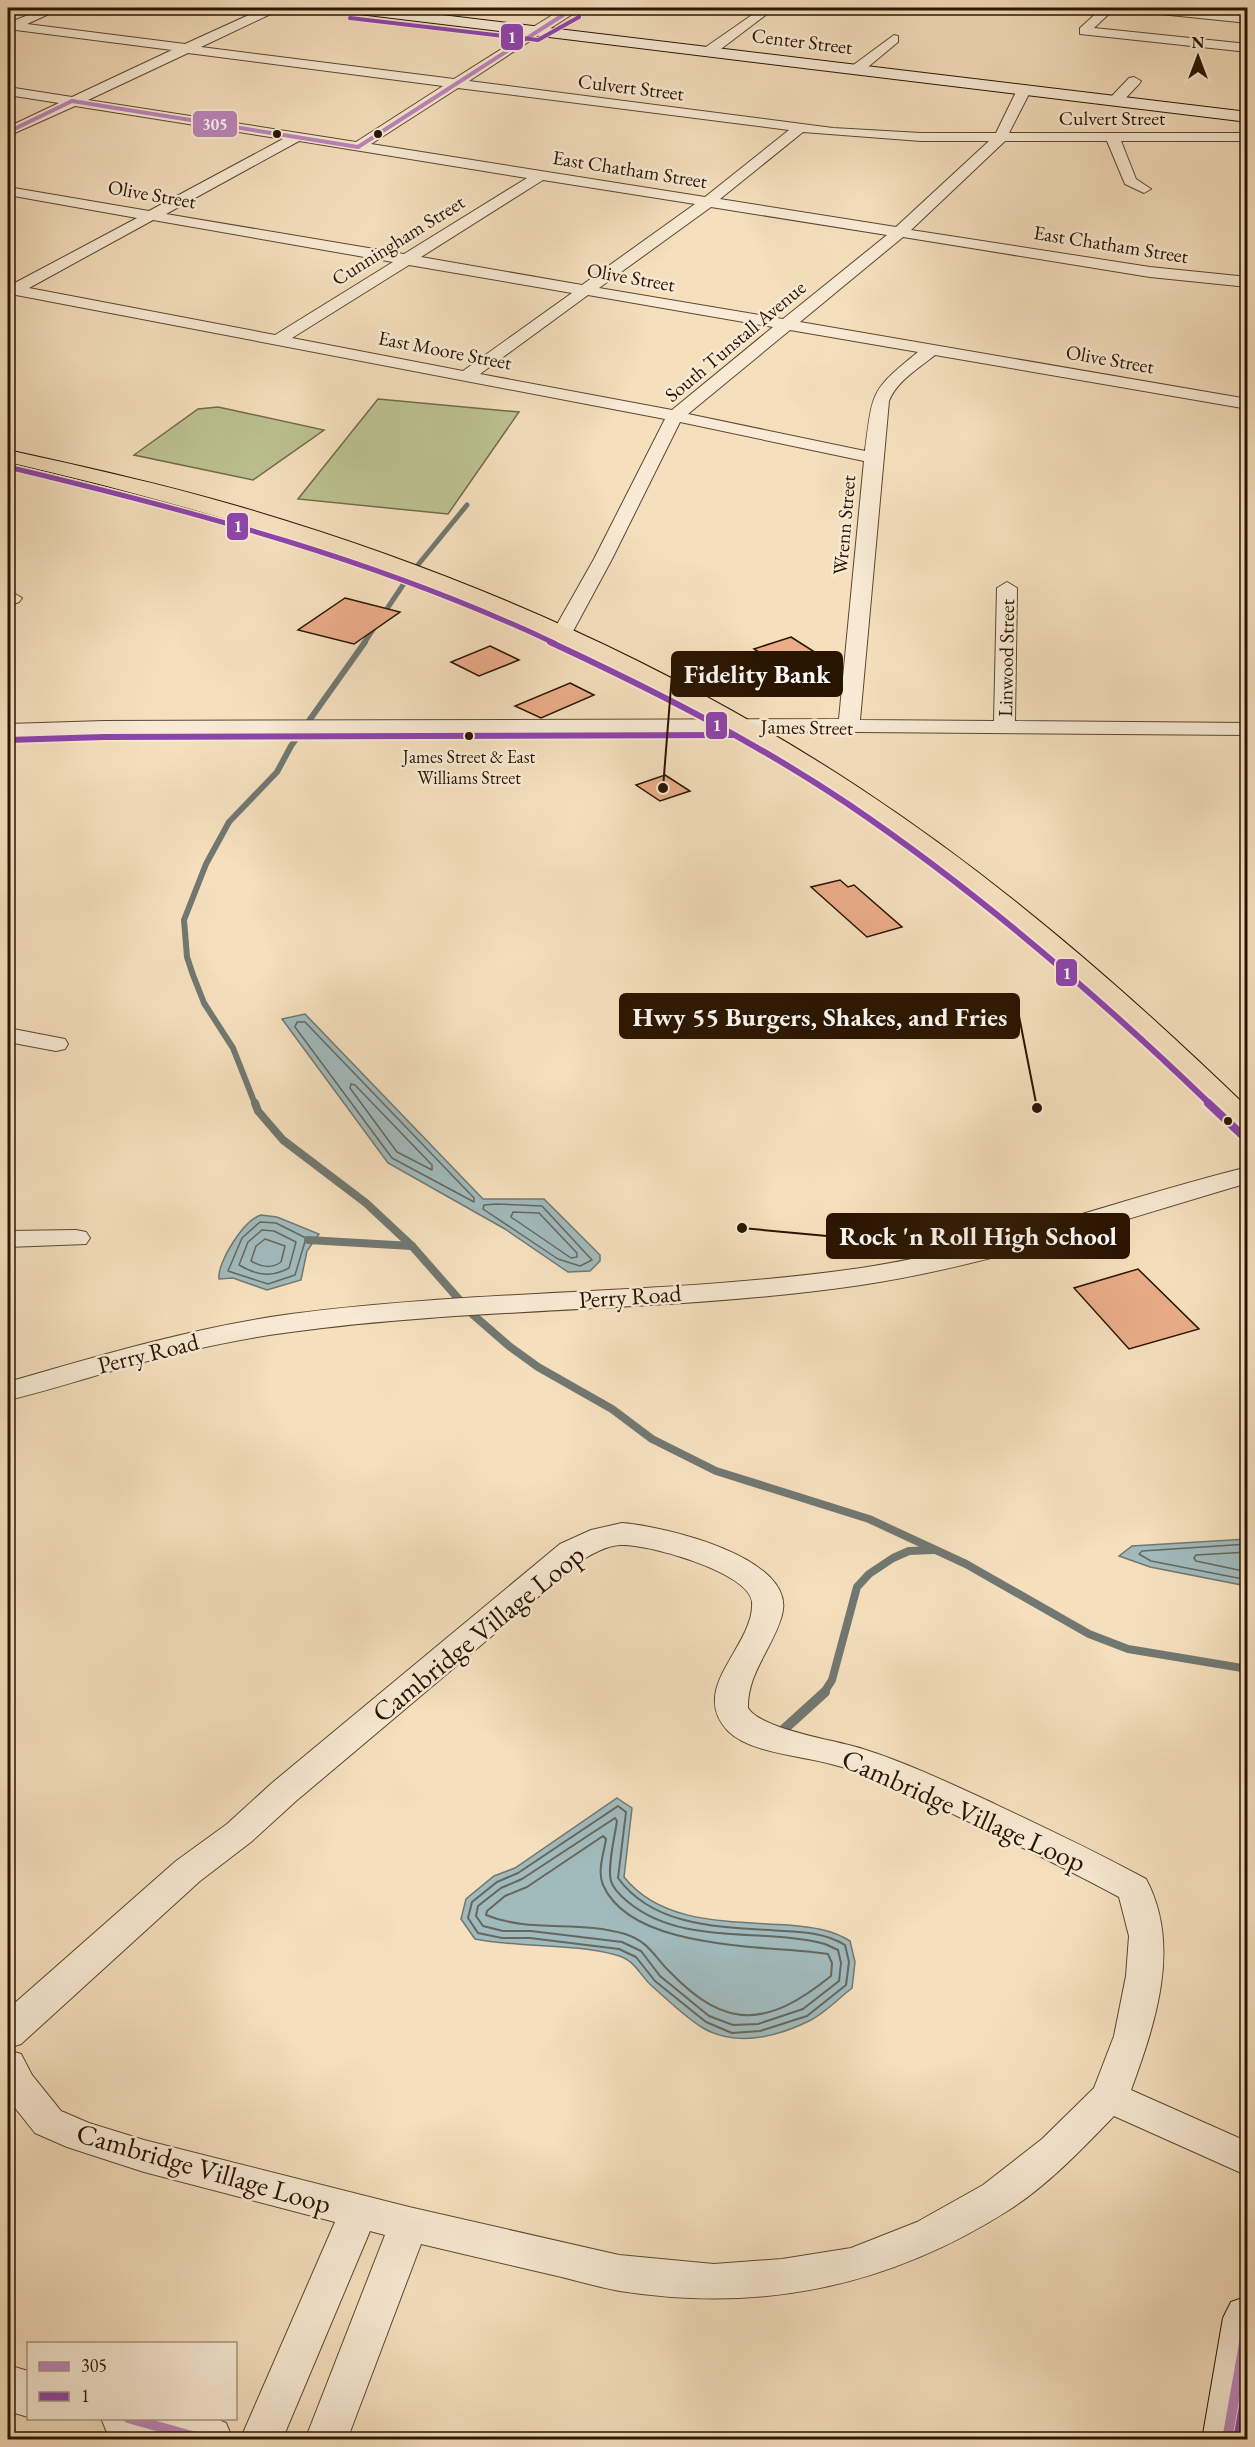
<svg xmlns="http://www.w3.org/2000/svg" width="1255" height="2447" font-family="'EB Garamond',serif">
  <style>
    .green { fill: #bcc291; stroke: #726b48; stroke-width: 1.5 }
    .water { fill: #a1babc; stroke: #717871; stroke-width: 1.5 }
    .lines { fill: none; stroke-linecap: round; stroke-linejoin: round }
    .shore-far1 { stroke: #65675e; stroke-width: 1.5 }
    .shore { stroke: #65675e; stroke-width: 2 }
    .stream-far3 { stroke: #717871; stroke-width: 5 }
    .stream-far2 { stroke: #717871; stroke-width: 6 }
    .stream-far1 { stroke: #717871; stroke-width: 8 }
    .stream { stroke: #717871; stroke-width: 10 }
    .building { fill: #eaac89; stroke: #291400; stroke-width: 1.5 }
    .minor-casing { stroke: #5c472f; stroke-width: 2 }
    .tertiary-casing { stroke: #5c472f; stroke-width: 2 }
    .secondary-casing { stroke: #291400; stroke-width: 2 }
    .primary-casing { stroke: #291400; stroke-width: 2 }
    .minor { fill: #f8ead4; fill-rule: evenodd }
    .tertiary { fill: #f8ead4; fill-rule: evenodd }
    .secondary { fill: #f8ead4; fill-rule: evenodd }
    .primary { fill: #f5dfbd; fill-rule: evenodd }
    .bus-1-far1-casing { stroke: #f8ead4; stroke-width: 6 }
    .bus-1-casing { stroke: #f8ead4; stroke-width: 15 }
    .bus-2-far4-casing { stroke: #f8ead4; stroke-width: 6 }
    .bus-2-far3-casing { stroke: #f8ead4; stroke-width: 8 }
    .bus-2-far2-casing { stroke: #f8ead4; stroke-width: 10 }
    .bus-2-far1-casing { stroke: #f8ead4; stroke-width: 13 }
    .bus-2-casing { stroke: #f8ead4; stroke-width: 15 }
    .bus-1-far1 { stroke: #bb86bc; stroke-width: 4 }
    .bus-1 { stroke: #bb86bc; stroke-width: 10 }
    .bus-2-far4 { stroke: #8e44ad; stroke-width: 4 }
    .bus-2-far3 { stroke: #8e44ad; stroke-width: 5 }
    .bus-2-far2 { stroke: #8e44ad; stroke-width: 6 }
    .bus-2-far1 { stroke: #8e44ad; stroke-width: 8 }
    .bus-2 { stroke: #8e44ad; stroke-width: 10 }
    .bus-dot { fill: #291400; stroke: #f8ead4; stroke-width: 2 }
    .labels { text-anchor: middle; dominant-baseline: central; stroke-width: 5; stroke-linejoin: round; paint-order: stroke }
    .far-bus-label { font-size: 18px; fill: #291400; stroke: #f8ead4 }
    .far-street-label { font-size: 20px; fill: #291400; stroke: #f8ead4 }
    .street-label { font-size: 24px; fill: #291400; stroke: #f8ead4 }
    .near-street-label { font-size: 28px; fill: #291400; stroke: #f8ead4 }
    .leader { fill: none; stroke: #291400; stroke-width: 2 }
    .callout-dot { fill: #291400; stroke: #f8ead4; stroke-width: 2 }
    .callout { fill: #291400; stroke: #291400; stroke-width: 2 }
    .callout-label { font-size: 26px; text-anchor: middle; font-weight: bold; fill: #fff }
    .line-badge { stroke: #f8ead4; stroke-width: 2 }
    .badge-label { font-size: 16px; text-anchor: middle; font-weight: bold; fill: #fff }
  </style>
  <rect width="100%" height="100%" fill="#f5dfbd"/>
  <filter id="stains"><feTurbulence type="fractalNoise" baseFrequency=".00333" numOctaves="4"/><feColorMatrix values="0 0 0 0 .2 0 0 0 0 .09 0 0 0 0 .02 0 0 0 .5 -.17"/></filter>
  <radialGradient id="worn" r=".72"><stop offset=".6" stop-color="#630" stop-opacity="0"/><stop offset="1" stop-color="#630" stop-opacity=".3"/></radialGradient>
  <!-- green -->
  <g class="green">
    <polygon points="378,399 519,412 448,514 298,499"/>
    <polygon points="218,407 324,430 253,480 134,455 198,409"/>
  </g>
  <!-- water -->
  <g class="water">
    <polygon points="305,1014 483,1199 544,1199 600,1255 600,1261 590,1271 568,1272 505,1229 388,1163 282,1019"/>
    <path d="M261,1215L277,1217L319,1234L307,1251L301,1280L267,1290L233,1278L219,1279C217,1262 244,1220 261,1215Z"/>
    <polygon points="1247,1539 1247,1586 1150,1567 1119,1556 1132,1546"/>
    <path d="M617,1798L632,1808L624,1877C662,1925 731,1921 788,1925C810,1927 831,1929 850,1941L855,1962L852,1988C839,1998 824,2014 809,2021C776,2037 736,2047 703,2028C686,2018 669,2001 653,1987C639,1975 636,1960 616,1955C572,1943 521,1948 475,1939L461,1919L466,1899L494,1876L515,1868Z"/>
  </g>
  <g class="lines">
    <!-- shore-far1 -->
    <g class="shore-far1">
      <polygon points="297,1022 305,1022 474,1198 474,1202 392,1158 295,1027"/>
      <polygon points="351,1084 355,1085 432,1165 432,1170 397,1152 350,1088"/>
      <polygon points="496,1204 542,1206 592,1260 580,1266 558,1259 483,1209 484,1205"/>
      <polygon points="513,1212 539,1213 577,1253 577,1257 571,1258 511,1217"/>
      <polygon points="260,1222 276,1223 306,1238 295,1275 268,1284 228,1271 242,1238"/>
      <path d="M262,1230L274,1231L296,1242L289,1268C271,1278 256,1275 239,1265L248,1242Z"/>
      <path d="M265,1239L285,1246L281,1262C271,1269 262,1267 251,1261L256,1246Z"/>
      <polyline points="1248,1544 1142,1551 1139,1554 1151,1561 1248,1580"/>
      <polyline points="1248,1552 1196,1555 1194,1558 1196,1561 1248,1572"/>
    </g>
    <!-- shore -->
    <g class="shore">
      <path d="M618,1806L626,1812L618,1878C655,1929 725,1927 783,1931C804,1932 826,1933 845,1945L849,1962L846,1985L807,2016L760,2031L732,2033L706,2022L655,1981L636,1957L619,1949L530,1938H502L478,1933L468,1918L472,1902L497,1882L518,1873Z"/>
      <path d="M615,1818L617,1821C615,1835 607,1868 611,1881C613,1889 622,1897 628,1902C683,1947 761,1927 825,1944L838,1950L841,1963L839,1981L803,2009L758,2024L733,2025L709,2016L660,1976L641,1951L622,1942L531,1931H503L483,1926L476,1916L478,1906L501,1888L522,1879Z"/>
      <path d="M603,1836L606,1839C604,1853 597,1871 603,1885C632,1951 766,1945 828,1954L832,1963L831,1976C769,2026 727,2032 669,1971C654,1956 648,1941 625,1934C581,1920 529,1933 486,1915L487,1911L505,1896L527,1887Z"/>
    </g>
    <!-- stream-far3 -->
    <g class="stream-far3">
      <polyline points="417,566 467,505"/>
      <polyline points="364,643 407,579"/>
    </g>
    <!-- stream-far2 -->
    <polyline class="stream-far2" points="255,1104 233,1048 204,1003 193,975 187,957 184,920 206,864 229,822 277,772 291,746 365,642"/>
    <!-- stream-far1 -->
    <g class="stream-far1">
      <polyline points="255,1103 258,1111 283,1140 366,1203 412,1246 471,1313 509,1346 538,1367 612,1409 652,1439 716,1471 869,1519 966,1564 1089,1634 1128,1649 1248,1669"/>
      <polyline points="308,1240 412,1246"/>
      <polyline points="823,1694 832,1680 857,1587 869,1574 893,1558 909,1551 933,1550"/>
    </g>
    <!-- stream -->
    <polyline class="stream" points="782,1731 825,1692"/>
  </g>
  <!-- building -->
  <g class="building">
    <polygon points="345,598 400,612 354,644 298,630"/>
    <polygon points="791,637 821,656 784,668 754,649"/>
    <polygon points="490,646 519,660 479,676 451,662"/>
    <polygon points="570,683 594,695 541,718 515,706"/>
    <polygon points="665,775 690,791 660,801 636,785"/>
    <polygon points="840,880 848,887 854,885 902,927 867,937 811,887"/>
    <polygon points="1138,1269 1199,1329 1129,1349 1074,1288"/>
  </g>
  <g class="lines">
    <!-- minor casing -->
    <g class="minor-casing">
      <g id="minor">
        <path d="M46,8H62L27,24L185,44L264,8H279L277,11L201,47L454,79L538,26L542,27V33L469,81L833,128L921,133H996L1017,90L1024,86L1031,90L1009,133H1248V141H1121L1136,179L1151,189L1144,193L1125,184L1107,141H1005L911,230L1150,267L1248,277V287L1150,277L903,237L800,322L1248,399V409L935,355C918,369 897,381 889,401L860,720L994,721L997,588L1007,582L1017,588L1015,721L1248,723V735L739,731L104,733L8,736V724L104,721L839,719L864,461L680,422L612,559L571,635L568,639H554L551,635L594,559L665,419L16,295L8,298V284L11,285L137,218L8,195V187L149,211L283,139L75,106L8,136V127L59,103L8,95V87L72,97L172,50L8,29V23ZM188,53L443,86L356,142L88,100ZM458,88L789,130L705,197L371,144ZM803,132L921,141H989L896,227L720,199ZM299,141L527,178L404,254L166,214ZM543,180L695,204L582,285L421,257ZM711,207L887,235L783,319L599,288ZM153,220L393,262L275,335L29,288ZM409,265L572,293L463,371L292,338ZM588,295L773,327L672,410L480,374ZM790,330L918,352C870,391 873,391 865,451L688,414Z"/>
        <polygon points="762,8 775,8 713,55 703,55 703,49"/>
        <polygon points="1102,8 1114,9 1094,28 1248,44 1248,52 1080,34 1080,28"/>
        <polygon points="1135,8 1172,8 1248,15 1248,23 1141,12"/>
        <polygon points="894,35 898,36 898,42 862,72 852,72 852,66"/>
        <polygon points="1134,77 1141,81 1139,84 1120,104 1110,104 1110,98 1129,78"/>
        <polygon points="12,592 22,598 19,602 8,606 8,593"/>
        <polygon points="8,1028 65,1039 68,1044 65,1049 56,1051 8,1042"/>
        <path d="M1248,1167V1183C1120,1220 993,1265 861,1285C672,1313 480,1306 291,1332C228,1340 166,1355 105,1373C73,1382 40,1393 8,1400V1382C101,1355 195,1327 291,1314C480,1289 672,1295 861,1268C993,1248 1118,1199 1248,1167Z"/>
        <polygon points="76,1230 86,1232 90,1238 86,1244 8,1247 8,1231"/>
        <path d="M622,1523C662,1526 798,1557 782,1615C773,1648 747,1673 748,1708C762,1730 836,1740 863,1749C904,1762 943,1780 982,1798C1037,1824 1093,1850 1146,1879C1182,1946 1155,2024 1131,2090L1248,2142V2176L1114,2116C1082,2149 1048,2185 1009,2210C888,2287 761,2313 620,2291C597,2287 575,2280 553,2275C509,2265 465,2254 421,2244L347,2440H305L385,2235L370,2231L282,2440H240L335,2222L144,2172L67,2147L35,2133L8,2099V2050L21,2054L32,2075L61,2111L89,2123L144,2140L409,2207L619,2255L714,2264L782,2259L851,2248L917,2222L983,2185L1042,2139L1094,2088L1114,2036L1126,1976L1129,1936L1119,1897C1066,1868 1011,1842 957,1816C916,1797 875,1775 831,1764C802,1756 750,1753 728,1731C687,1688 755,1646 752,1602C750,1572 645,1543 620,1545C606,1546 594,1553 582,1560L296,1801L251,1842L200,1881L21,2044L8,2048V2009L176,1861L227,1824L272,1783L560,1544L591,1530Z"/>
      </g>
    </g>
    <!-- tertiary casing -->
    <g class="tertiary-casing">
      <g id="tertiary">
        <polygon points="564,8 582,8 543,33 533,33 530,30 533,27"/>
        <polygon points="8,2365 28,2371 28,2417 8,2411"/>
        <polygon points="101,2418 214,2418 226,2423 233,2440 121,2440 108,2435"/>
      </g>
    </g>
    <!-- secondary casing -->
    <g class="secondary-casing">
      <g id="secondary">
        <polygon points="343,8 384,8 1248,112 1248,122 351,13"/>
        <polygon points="1248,2296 1248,2440 1202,2440 1223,2318 1231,2302"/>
      </g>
    </g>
    <!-- primary casing -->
    <g class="primary-casing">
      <path id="primary" d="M8,450C85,467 162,484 237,506C457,570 670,663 861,789C1001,881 1128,992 1248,1108V1135L1237,1133C1114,1012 986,898 844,801C589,629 306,531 8,462Z"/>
    </g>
    <!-- minor -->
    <use href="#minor" class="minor"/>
    <!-- tertiary -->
    <use href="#tertiary" class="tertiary"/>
    <!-- secondary -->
    <use href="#secondary" class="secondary"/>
    <!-- primary -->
    <use href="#primary" class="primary"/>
    <!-- bus-1-far1 casing -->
    <g class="bus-1-far1-casing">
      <g id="bus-1-far1">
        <polyline points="72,101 358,147"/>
        <polyline points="8,132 72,101"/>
        <polyline points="358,147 574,8"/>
      </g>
    </g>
    <!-- bus-1 casing -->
    <g class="bus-1-casing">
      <g id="bus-1">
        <polyline points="128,2418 206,2440"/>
        <polyline points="1227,2440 1248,2321"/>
      </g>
    </g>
    <!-- bus-2-far4 casing -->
    <g class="bus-2-far4-casing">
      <polyline id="bus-2-far4" points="350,18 538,40 579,17"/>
    </g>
    <!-- bus-2-far3 casing -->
    <g class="bus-2-far3-casing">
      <path id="bus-2-far3" d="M8,467C193,511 381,561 554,643"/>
    </g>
    <!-- bus-2-far2 casing -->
    <g class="bus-2-far2-casing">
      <g id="bus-2-far2">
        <path d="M550,642C653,690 754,741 848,804C978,892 1097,995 1210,1104"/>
        <polyline points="8,740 104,737 733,735"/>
      </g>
    </g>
    <!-- bus-2-far1 casing -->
    <g class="bus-2-far1-casing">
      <polyline id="bus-2-far1" points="1208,1103 1241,1134"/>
    </g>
    <!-- bus-2 casing -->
    <g class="bus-2-casing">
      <polyline id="bus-2" points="1238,2440 1248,2383"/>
    </g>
    <!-- bus-1-far1 -->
    <use href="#bus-1-far1" class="bus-1-far1"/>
    <!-- bus-1 -->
    <use href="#bus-1" class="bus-1"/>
    <!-- bus-2-far4 -->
    <use href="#bus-2-far4" class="bus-2-far4"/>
    <!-- bus-2-far3 -->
    <use href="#bus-2-far3" class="bus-2-far3"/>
    <!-- bus-2-far2 -->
    <use href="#bus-2-far2" class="bus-2-far2"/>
    <!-- bus-2-far1 -->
    <use href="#bus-2-far1" class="bus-2-far1"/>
    <!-- bus-2 -->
    <use href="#bus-2" class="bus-2"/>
  </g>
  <!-- markers -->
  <g class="bus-dot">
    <circle cx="277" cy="134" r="5"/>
    <circle cx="378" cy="134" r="5"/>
    <circle cx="469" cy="736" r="5"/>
    <circle cx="1228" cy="1121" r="5"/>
  </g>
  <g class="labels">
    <!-- far-bus labels -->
    <g class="far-bus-label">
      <text x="469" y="756">James Street &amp; East<tspan x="469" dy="21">Williams Street</tspan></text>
    </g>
    <!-- far-street labels -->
    <g class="far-street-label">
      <text transform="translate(802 41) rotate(7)">Center Street</text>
      <text transform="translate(631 87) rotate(7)">Culvert Street</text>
      <text x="1112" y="118">Culvert Street</text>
      <text transform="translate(630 169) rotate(9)">East Chatham Street</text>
      <text transform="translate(152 194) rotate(10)">Olive Street</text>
      <text transform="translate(398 240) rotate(-32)">Cunningham Street</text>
      <text transform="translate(1111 244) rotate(9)">East Chatham Street</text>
      <text transform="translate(631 277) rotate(10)">Olive Street</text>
      <text transform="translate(735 341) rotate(-40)">South Tunstall Avenue</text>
      <text transform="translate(445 350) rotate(11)">East Moore Street</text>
      <text transform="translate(1110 359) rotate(10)">Olive Street</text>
      <text transform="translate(844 525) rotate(-85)">Wrenn Street</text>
      <text transform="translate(1006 658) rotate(-89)">Linwood Street</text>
      <text transform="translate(807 727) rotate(1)">James Street</text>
    </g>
    <!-- street labels -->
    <g class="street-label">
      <text transform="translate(630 1296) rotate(-4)">Perry Road</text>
      <text transform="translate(148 1353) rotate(-14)">Perry Road</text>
    </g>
    <!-- near-street labels -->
    <g class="near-street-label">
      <text transform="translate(478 1633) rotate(-39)">Cambridge Village Loop</text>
      <text transform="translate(964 1810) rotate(24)">Cambridge Village Loop</text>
      <text transform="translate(204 2168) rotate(16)">Cambridge Village Loop</text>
    </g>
  </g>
  <!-- callouts -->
  <path class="leader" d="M663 788L672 674M1037 1108L1019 1016M742 1228L827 1236"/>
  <g class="callout-dot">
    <circle cx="663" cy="788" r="6"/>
    <circle cx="1037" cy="1108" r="6"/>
    <circle cx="742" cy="1228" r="6"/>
  </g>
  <g class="callout">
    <rect x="672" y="652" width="170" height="44" rx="6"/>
    <rect x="620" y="994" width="399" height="44" rx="6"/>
    <rect x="827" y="1214" width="302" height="44" rx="6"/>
  </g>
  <g class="callout-label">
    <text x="757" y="683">Fidelity Bank</text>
    <text x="820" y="1026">Hwy 55 Burgers, Shakes, and Fries</text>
    <text x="978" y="1245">Rock 'n Roll High School</text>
  </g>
  <g class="line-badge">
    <rect x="500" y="23" width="24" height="28" rx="6" fill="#8e44ad"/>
    <rect x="192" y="110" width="46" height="28" rx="6" fill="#bb86bc"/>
    <rect x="226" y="512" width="23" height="29" rx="6" fill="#8e44ad"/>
    <rect x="705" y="711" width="23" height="29" rx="6" fill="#8e44ad"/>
    <rect x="1055" y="958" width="23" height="29" rx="6" fill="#8e44ad"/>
  </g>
  <g class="badge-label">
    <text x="512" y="43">1</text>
    <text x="215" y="130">305</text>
    <text x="238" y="532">1</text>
    <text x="717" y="731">1</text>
    <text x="1067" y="979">1</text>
  </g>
  <!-- margin -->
  <rect width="1255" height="2447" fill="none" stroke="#f5dfbd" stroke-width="30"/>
  <rect x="9" y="9" width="1237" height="2429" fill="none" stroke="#291400" stroke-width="3"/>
  <rect x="15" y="15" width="1225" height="2417" fill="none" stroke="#291400" stroke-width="1.5"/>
  <!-- legend -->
  <rect x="27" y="2342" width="210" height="78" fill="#f8ead4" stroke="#a5947f" stroke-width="1.5"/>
  <rect x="39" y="2362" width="30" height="9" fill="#bb86bc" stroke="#a5947f" stroke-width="1.5"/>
  <text x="81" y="2372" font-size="18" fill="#291400">305</text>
  <rect x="39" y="2392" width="30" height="9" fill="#8e44ad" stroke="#a5947f" stroke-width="1.5"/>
  <text x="81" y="2402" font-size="18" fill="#291400">1</text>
  <!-- north arrow -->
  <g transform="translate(1198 57)" stroke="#f8ead4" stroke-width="4.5" paint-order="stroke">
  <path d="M0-4.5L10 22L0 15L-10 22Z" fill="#291400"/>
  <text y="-9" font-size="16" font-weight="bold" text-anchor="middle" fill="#291400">N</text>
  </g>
  <rect width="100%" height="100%" filter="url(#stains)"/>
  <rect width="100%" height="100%" fill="url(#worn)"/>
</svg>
